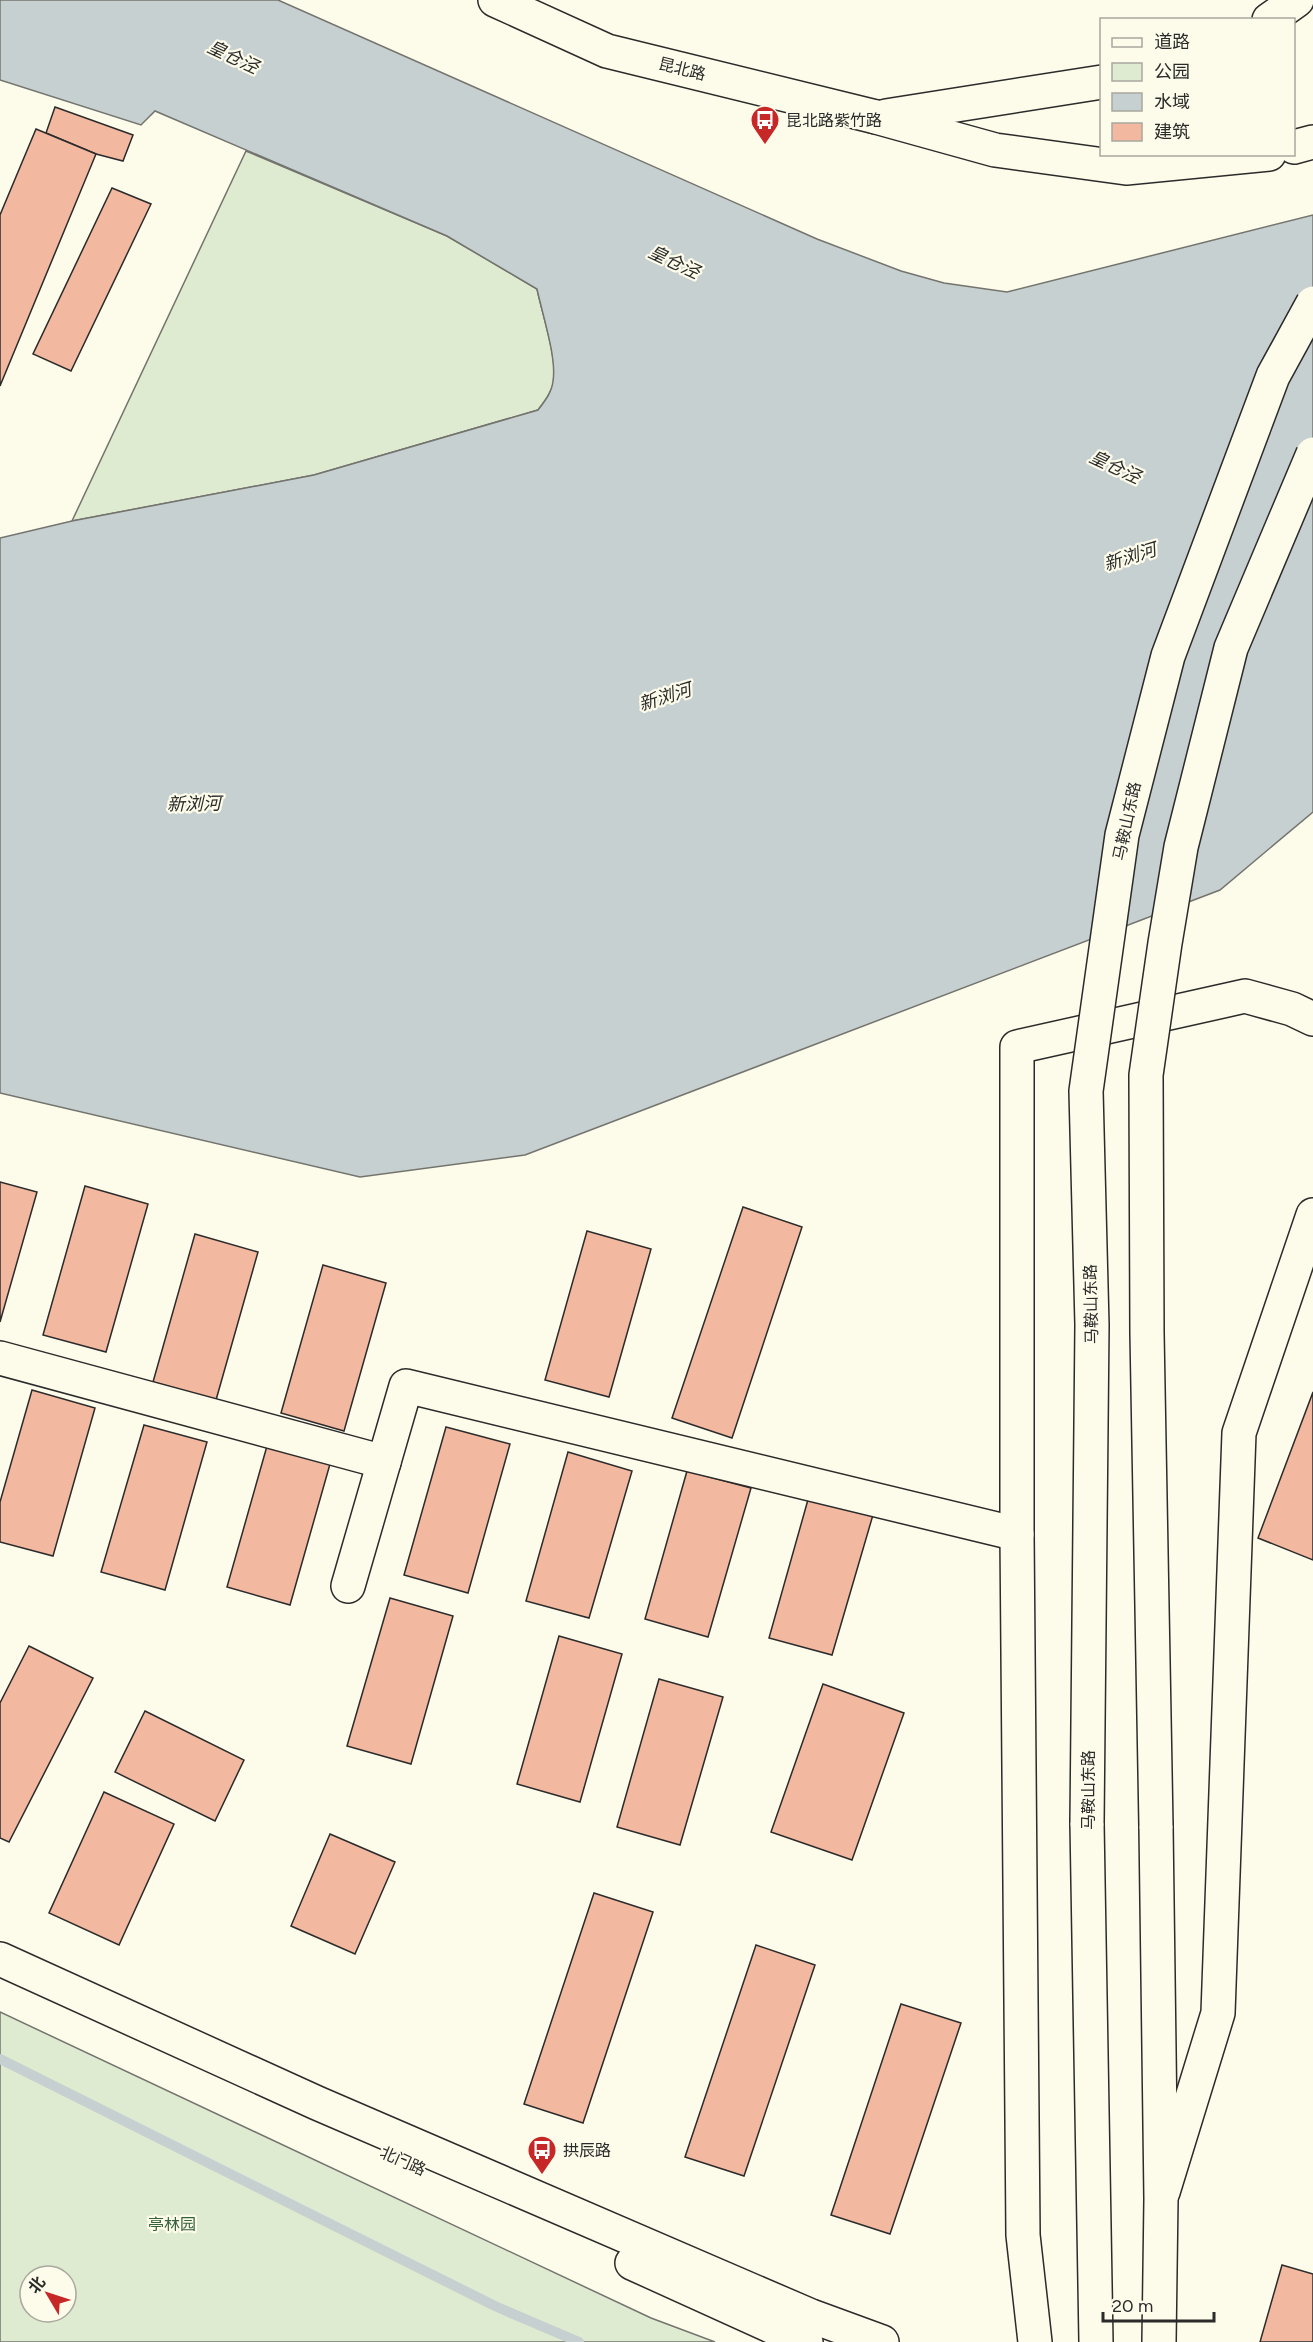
<svg xmlns="http://www.w3.org/2000/svg" width="1313" height="2342" font-family="Figtree,'Noto Sans SC',sans-serif">
  <style>
    .green { fill: #deebd1; stroke: #74746e; stroke-width: 1.5; fill-rule: evenodd }
    .water { fill: #c7d0d0; stroke: #74746e; stroke-width: 1.5 }
    .lines { fill: none; stroke-linecap: round; stroke-linejoin: round }
    .stream { stroke: #c7d0d0; stroke-width: 10 }
    .building { fill: #f2b8a0; stroke: #2b2b2b; stroke-width: 1.5 }
    .minor-casing { stroke: #2b2b2b; stroke-width: 36 }
    .tertiary-casing { stroke: #2b2b2b; stroke-width: 36 }
    .secondary-casing { stroke: #2b2b2b; stroke-width: 36 }
    .minor { stroke: #fdfbea; stroke-width: 33 }
    .tertiary { stroke: #fdfbea; stroke-width: 33 }
    .secondary { stroke: #fdfbea; stroke-width: 33 }
    .secondary-bridge-casing { stroke: #2b2b2b; stroke-width: 36; stroke-linecap: butt }
    .secondary-bridge { stroke: #fdfbea; stroke-width: 33 }
    .labels { text-anchor: middle; dominant-baseline: central; stroke-width: 4.5; stroke-linejoin: round; paint-order: stroke }
    .street-label { font-size: 16px; fill: #2b2b2b; stroke: #fdfbea }
    .poi-label { font-size: 16px; fill: #2b2b2b; stroke: #fdfbea; text-anchor: start }
    .park-label { font-size: 16px; fill: #34623c; stroke: #fdfbea }
    .water-label { font-size: 18px; font-style: italic; fill: #2b2b2b; stroke: #fdfbea }
  </style>
  <rect width="100%" height="100%" fill="#fdfbea"/>
  <!-- green -->
  <g class="green">
    <path d="M246,151L447,236L537,289C542,313 557,358 554,381C552,392 545,401 538,410L314,475L72,521Z"/>
    <path d="M0,2012L651,2318L715,2342H0ZM30,2276H66V2312H30Z"/>
  </g>
  <!-- water -->
  <path class="water" d="M0,0H278L817,239L901,271L944,283L1007,292L1313,215V812L1220,890L525,1155L360,1177L0,1093V538L72,521L314,475L538,410C545,401 552,392 553,381C557,358 542,313 537,289L447,236L155,111L141,125L0,80Z"/>
  <g class="lines">
    <!-- stream -->
    <polyline class="stream" points="0,2059 497,2307 579,2342"/>
  </g>
  <!-- building -->
  <g class="building">
    <polygon points="55,107 133,135 123,161 96,154 46,133"/>
    <polygon points="36,129 96,154 0,386 0,215"/>
    <polygon points="112,188 151,204 71,371 33,354"/>
    <polygon points="0,1182 37,1192 0,1322"/>
    <polygon points="85,1186 148,1204 106,1352 43,1335"/>
    <polygon points="743,1207 802,1227 732,1438 672,1418"/>
    <polygon points="587,1231 651,1249 609,1397 545,1380"/>
    <polygon points="195,1234 258,1252 216,1400 153,1382"/>
    <polygon points="323,1265 386,1283 344,1431 281,1413"/>
    <polygon points="32,1390 95,1408 53,1556 0,1542 0,1502"/>
    <polygon points="1313,1392 1313,1560 1258,1538"/>
    <polygon points="144,1425 207,1442 165,1590 101,1572"/>
    <polygon points="446,1427 510,1444 468,1593 404,1575"/>
    <polygon points="269,1439 332,1457 290,1605 227,1587"/>
    <polygon points="568,1452 632,1471 589,1618 526,1601"/>
    <polygon points="687,1471 751,1488 708,1637 645,1619"/>
    <polygon points="811,1489 875,1508 832,1655 769,1638"/>
    <polygon points="390,1598 453,1616 411,1764 347,1746"/>
    <polygon points="559,1636 622,1654 580,1802 517,1784"/>
    <polygon points="29,1646 93,1678 9,1842 0,1838 0,1703"/>
    <polygon points="659,1679 723,1697 680,1845 617,1827"/>
    <polygon points="823,1684 904,1713 852,1860 771,1832"/>
    <polygon points="145,1711 244,1760 215,1821 115,1772"/>
    <polygon points="104,1792 174,1824 119,1945 49,1913"/>
    <polygon points="330,1834 395,1862 355,1954 291,1926"/>
    <polygon points="594,1893 653,1912 583,2123 524,2104"/>
    <polygon points="756,1945 815,1965 744,2176 685,2157"/>
    <polygon points="901,2004 961,2023 890,2234 831,2215"/>
    <polygon points="1282,2265 1313,2274 1313,2342 1260,2342"/>
  </g>
  <g class="lines">
    <!-- minor casing -->
    <g class="minor-casing">
      <g id="minor">
        <polyline points="0,1358 384,1462"/>
        <polyline points="348,1586 406,1386 1017,1534"/>
        <polyline points="1163,2192 1218,2013 1239,1433 1313,1215"/>
        <polyline points="1035,2342 1023,2235 1017,1534 1017,1047 1245,996 1292,1009 1313,1019"/>
      </g>
    </g>
    <!-- tertiary casing -->
    <g class="tertiary-casing">
      <polyline id="tertiary" points="495,0 607,51 876,117"/>
    </g>
    <!-- secondary casing -->
    <g class="secondary-casing">
      <g id="secondary">
        <polyline points="1269,20 1297,0"/>
        <polyline points="886,116 1102,82"/>
        <polyline points="876,117 995,150 1126,168 1269,154"/>
        <polyline points="1294,147 1313,142"/>
        <polyline points="1087,1823 1096,2342"/>
        <polyline points="1156,1826 1161,2199 1159,2342"/>
        <polyline points="0,1959 317,2103 811,2316 882,2342"/>
        <polyline points="632,2263 806,2342"/>
      </g>
    </g>
    <!-- minor -->
    <use href="#minor" class="minor"/>
    <!-- tertiary -->
    <use href="#tertiary" class="tertiary"/>
    <!-- secondary -->
    <use href="#secondary" class="secondary"/>
    <!-- secondary-bridge casing -->
    <g class="secondary-bridge-casing">
      <g id="secondary-bridge">
        <polyline points="1087,1823 1092,1325 1086,1091 1122,835 1168,656 1273,376 1313,303"/>
        <polyline points="1156,1826 1147,1333 1146,1075 1165,943 1181,847 1231,648 1313,454"/>
      </g>
    </g>
    <!-- secondary-bridge -->
    <use href="#secondary-bridge" class="secondary-bridge"/>
  </g>
  <!-- icons -->
  <defs>
    <g id="bus-pin" transform="scale(1.5)"><path d="M0 17L-7.5 6A9.5 9.5 0 1 1 7.5 6Z" fill="#c62828" stroke="#fdfbea"/><path d="M-5-6H5V4H4V6H2V4H-2V6H-4V4H-5ZM-3.5-4V0h7V-4ZM-3.5 1.2v1.5H-2V1.2ZM2 1.2v1.5H3.5V1.2Z" fill="#fff"/></g>
  </defs>
  <g fill-rule="evenodd">
    <use href="#bus-pin" x="765" y="120"/>
    <use href="#bus-pin" x="542" y="2150"/>
  </g>
  <g class="labels">
    <!-- street labels -->
    <g class="street-label">
      <text transform="translate(682 69) rotate(14)">昆北路</text>
      <text transform="translate(1127 821) rotate(-78)">马鞍山东路</text>
      <text transform="translate(1091 1304) rotate(-91)">马鞍山东路</text>
      <text transform="translate(1088 1790) rotate(-90)">马鞍山东路</text>
      <text transform="translate(403 2161) rotate(24)">北门路</text>
    </g>
    <!-- poi labels -->
    <g class="poi-label">
      <text x="786" y="120">昆北路紫竹路</text>
      <text x="563" y="2150">拱辰路</text>
    </g>
    <!-- park labels -->
    <g class="park-label">
      <text x="172" y="2224">亭林园</text>
    </g>
    <!-- water labels -->
    <g class="water-label">
      <text transform="translate(233 57) rotate(25)">皇仓泾</text>
      <text transform="translate(674 262) rotate(25)">皇仓泾</text>
      <text transform="translate(1115 467) rotate(25)">皇仓泾</text>
      <text transform="translate(1130 557) rotate(-17)">新浏河</text>
      <text transform="translate(665 697) rotate(-17)">新浏河</text>
      <text transform="translate(194 804) rotate(-1)">新浏河</text>
    </g>
  </g>
  <!-- legend -->
  <rect x="1100" y="18" width="195" height="138" fill="#fdfbea" stroke="#a9a89e" stroke-width="1.5"/>
  <rect x="1112" y="38" width="30" height="9" fill="#fdfbea" stroke="#a9a89e" stroke-width="1.5"/>
  <text x="1154" y="48" font-size="18" fill="#2b2b2b">道路</text>
  <rect x="1112" y="63" width="30" height="18" fill="#deebd1" stroke="#a9a89e" stroke-width="1.5"/>
  <text x="1154" y="78" font-size="18" fill="#2b2b2b">公园</text>
  <rect x="1112" y="93" width="30" height="18" fill="#c7d0d0" stroke="#a9a89e" stroke-width="1.5"/>
  <text x="1154" y="108" font-size="18" fill="#2b2b2b">水域</text>
  <rect x="1112" y="123" width="30" height="18" fill="#f2b8a0" stroke="#a9a89e" stroke-width="1.5"/>
  <text x="1154" y="138" font-size="18" fill="#2b2b2b">建筑</text>
  <!-- north arrow -->
  <g transform="translate(48 2294) rotate(309)"><circle r="28" fill="#fdfbea" stroke="#a9a89e" stroke-width="1.5"/>
  <path d="M0-4.5L10 22L0 15L-10 22Z" fill="#c62828"/>
  <text y="-9" font-size="16" font-weight="bold" text-anchor="middle" fill="#2b2b2b">北</text>
  </g>
  <!-- scale -->
  <path d="M1103 2312v9h111v-9" fill="none" stroke="#2b2b2b" stroke-width="3"/>
  <text x="1112" y="2312" font-size="18" fill="#2b2b2b" stroke="#fdfbea" stroke-width="4.5" paint-order="stroke">20 m</text>
</svg>
